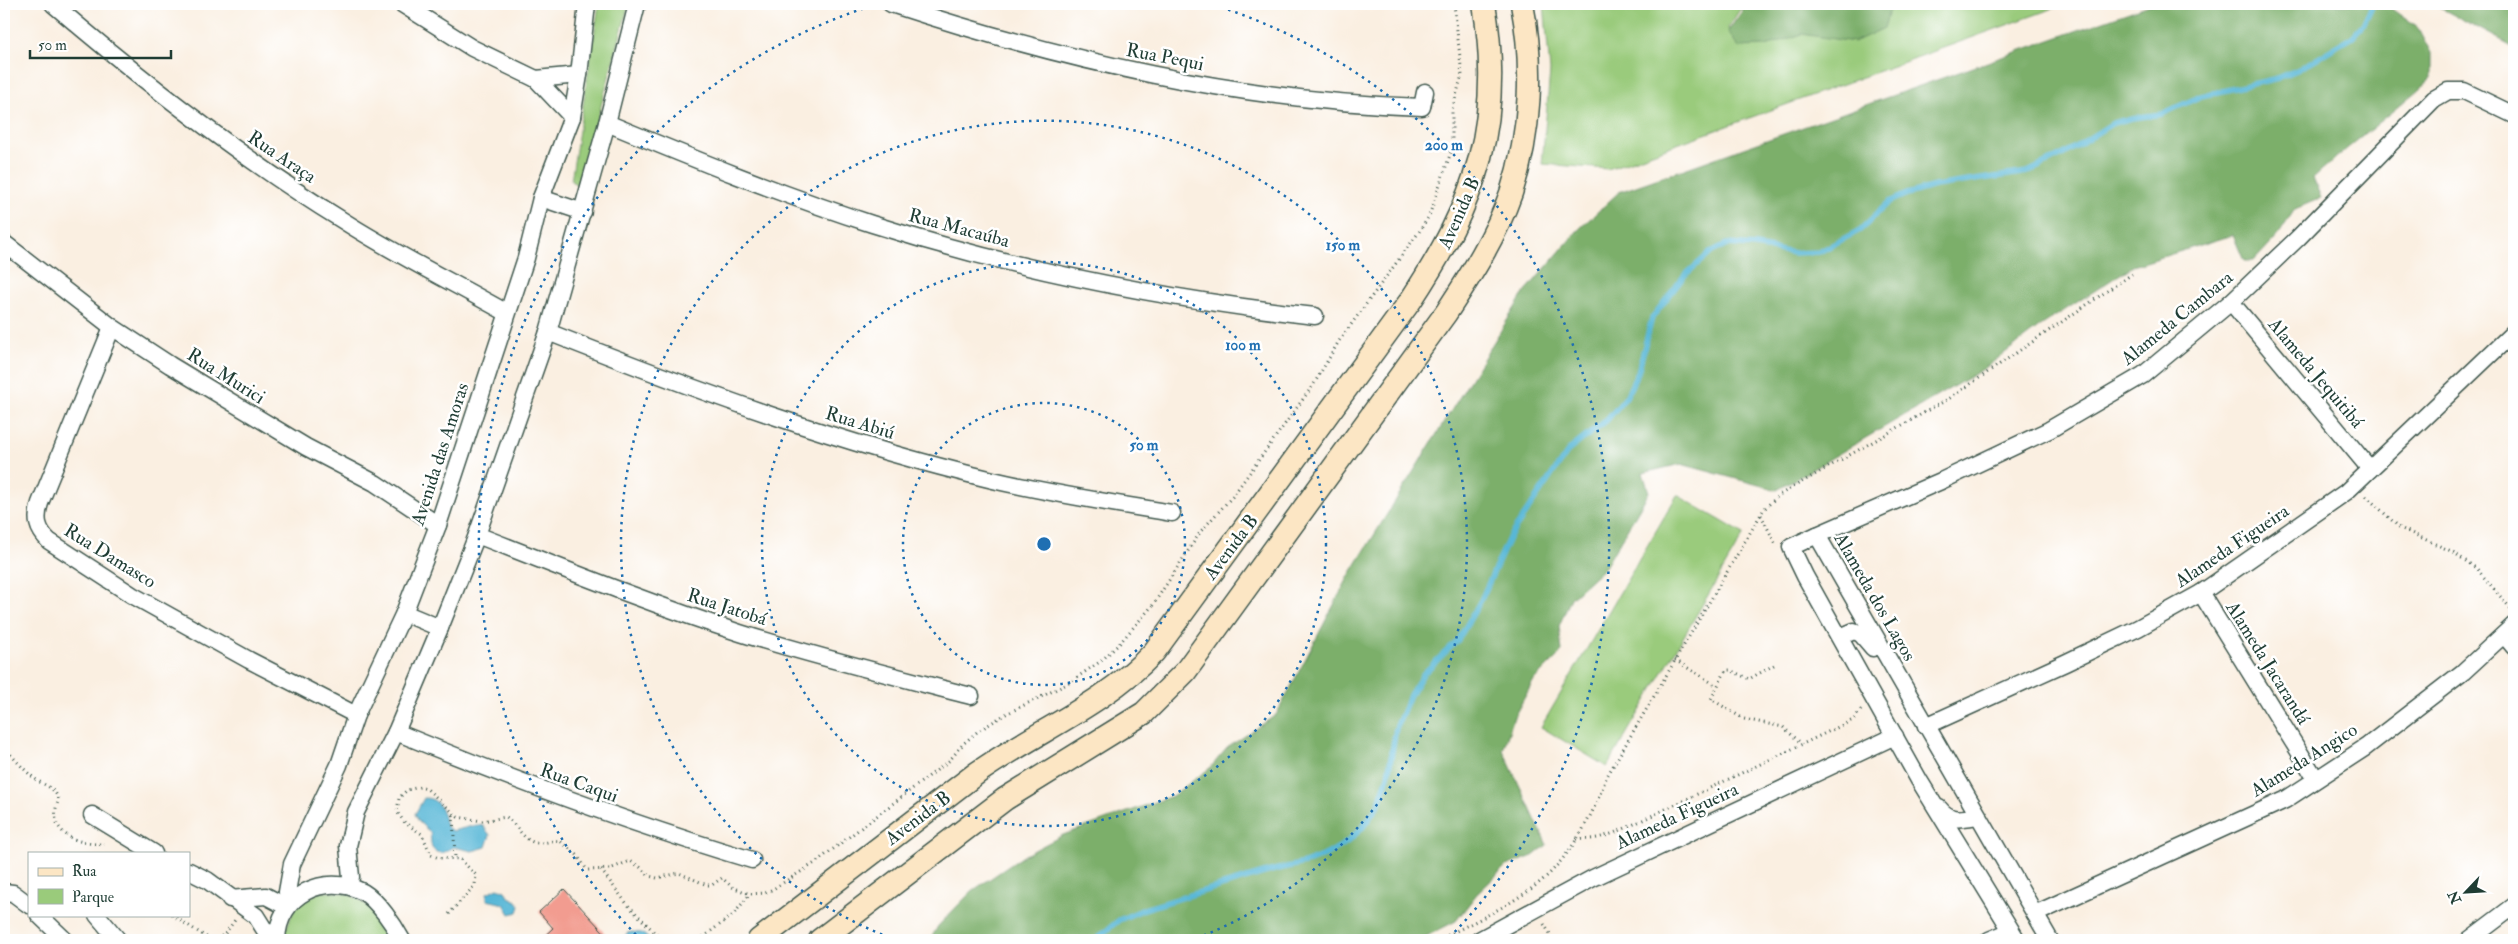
<svg xmlns="http://www.w3.org/2000/svg" width="2518" height="944" font-family="'IM FELL Double Pica',serif">
  <style>
    .green { fill: #9acb7b; stroke: #5c8458 }
    .forest { fill: #7baf6b; stroke: #4d7650 }
    .water { fill: #58b7d7; stroke: #3c7a86 }
    .lines { fill: none; stroke-linecap: round; stroke-linejoin: round }
    .stream { stroke: #58b7d7; stroke-width: 5.5 }
    .building { fill: #f29c90 }
    .street-casing { stroke: #40584e; stroke-width: 19 }
    .secondary-casing { stroke: #40584e; stroke-width: 25 }
    .path { stroke: #40584e; stroke-width: 3; stroke-dasharray: 1 4; stroke-linecap: butt }
    .street { stroke: #fff; stroke-width: 16 }
    .secondary { stroke: #fce6c4; stroke-width: 22 }
    .ring { fill: none; stroke: #1f6fb2; stroke-width: 2.5; stroke-dasharray: 2.5 5 }
    .labels { text-anchor: middle; dominant-baseline: central; stroke-width: 5; stroke-linejoin: round; paint-order: stroke }
    .street-label { font-size: 19px; fill: #1f3d34; stroke: #fff }
    .centre { fill: #1f6fb2; stroke: #fff; stroke-width: 2.5 }
    .ring-label { font-size: 15px; text-anchor: middle; font-weight: bold; fill: #1f6fb2; stroke: #fff; stroke-width: 5; stroke-linejoin: round; paint-order: stroke }
  </style>
  <rect width="100%" height="100%" fill="#fff"/>
  <filter id="ink" filterUnits="userSpaceOnUse"><feTurbulence type="fractalNoise" baseFrequency=".02" numOctaves="2"/><feDisplacementMap in="SourceGraphic" scale="10" xChannelSelector="R" yChannelSelector="G"/><feConvolveMatrix kernelMatrix="1 2 1 2 8 2 1 2 1" color-interpolation-filters="sRGB"/></filter>
  <filter id="wash" filterUnits="userSpaceOnUse"><feTurbulence type="fractalNoise" baseFrequency=".0096" numOctaves="4" result="noise"/><feDisplacementMap in="SourceGraphic" scale="20" xChannelSelector="R" yChannelSelector="G"/><feGaussianBlur stdDeviation="1.12" result="paint"/><feColorMatrix in="noise" values="0 0 0 0 0 0 0 0 0 0 0 0 0 0 0 0 0 1.4 0 .05"/><feComposite in="paint" operator="in"/></filter>
  <g filter="url(#wash)">
    <rect width="100%" height="100%" fill="#faefe1"/>
    <!-- green -->
    <g class="green">
      <polygon points="599,4 629,4 579,186 571,181"/>
      <polygon points="1544,4 1741,4 1741,8 1728,28 1737,45 1890,4 2065,4 1608,169 1542,164 1550,71"/>
      <polygon points="1677,495 1744,534 1607,767 1541,727"/>
      <path d="M319,892C328,892 341,891 350,895C369,902 383,923 392,940H285V931L296,905Z"/>
    </g>
    <!-- forest -->
    <g class="forest">
      <polygon points="1741,4 1891,4 1884,28 1854,42 1802,34 1766,46 1738,47 1728,31 1742,11"/>
      <path d="M2152,4H2385L2418,28L2431,53V79C2393,114 2351,143 2313,178L2321,198L2295,209L2279,234L2254,261H2244L2233,235L2133,266L2042,325L1985,368L1777,490L1681,464L1643,473L1649,492L1605,567L1571,598L1559,626L1562,652L1534,680L1514,717L1503,750L1547,845L1533,856L1506,866L1476,895L1456,921L1419,940H930L938,926L972,891L1025,855L1063,835L1172,796L1210,768L1227,748L1276,715L1350,574L1524,293L1578,230L1619,192Z"/>
      <polygon points="2433,4 2514,4 2514,47"/>
    </g>
    <!-- water -->
    <g class="water">
      <path d="M424,798C441,798 443,813 446,826L452,831L477,825L483,826L490,835L486,847L472,851L454,847L442,853C428,852 432,842 430,832L419,822L415,814Z"/>
      <polygon points="498,888 505,891 509,897 517,901 520,906 518,912 510,914 504,904 487,900 487,893"/>
      <polygon points="632,932 642,933 650,940 623,940 627,933"/>
    </g>
    <g class="lines">
      <!-- stream -->
      <polyline class="stream" points="1095,940 1119,920 1144,909 1274,870 1305,863 1327,854 1347,842 1363,827 1378,806 1388,776 1396,728 1410,695 1423,674 1458,640 1481,600 1510,536 1569,450 1607,420 1626,397 1638,372 1652,318 1684,276 1711,252 1727,244 1755,246 1794,253 1819,252 1860,230 1889,202 1907,194 1935,186 2028,172 2064,154 2113,123 2132,118 2162,114 2201,96 2278,78 2299,69 2352,37 2363,25 2373,4"/>
    </g>
    <g id="blocks">
      <!-- building -->
      <polygon class="building" points="564,889 611,940 540,940 553,928 539,912"/>
    </g>
  </g>
  <g filter="url(#ink)">
    <use href="#blocks" fill-opacity="0" stroke="#40584e" stroke-width="1"/>
    <g class="lines">
      <!-- street casing -->
      <g class="street-casing">
        <g id="street">
          <path d="M53,4C144,82 239,157 342,220C395,254 452,282 507,313"/>
          <polyline points="402,4 472,48 536,79 572,117"/>
          <path d="M891,4C1065,61 1239,101 1422,107L1425,92"/>
          <polyline points="536,79 579,75"/>
          <path d="M607,123C694,159 782,195 872,224C1016,270 1165,299 1315,316"/>
          <polyline points="541,198 583,212"/>
          <polyline points="4,243 112,327 170,365 306,447 375,483 438,525"/>
          <polyline points="2231,302 2370,469"/>
          <path d="M112,327L40,503C35,519 37,529 49,541L132,595L249,660L356,715"/>
          <path d="M548,332C694,390 841,444 993,480C1052,494 1112,503 1172,513"/>
          <path d="M477,535C564,569 651,604 740,633C816,657 894,676 971,696"/>
          <polyline points="1817,535 1941,481 2049,430 2143,375 2231,302 2298,238 2434,99 2448,91 2464,91 2514,115"/>
          <polyline points="2201,593 2316,779"/>
          <polyline points="404,613 440,628"/>
          <polyline points="2504,635 2514,647"/>
          <polyline points="1840,637 1854,631 1861,634 1873,648"/>
          <polyline points="1926,726 2065,663 2138,628 2201,593 2346,492 2514,332"/>
          <path d="M396,732C513,780 631,824 752,860"/>
          <path d="M1939,808C1950,822 1961,819 1977,816"/>
          <polyline points="92,815 154,853"/>
          <polyline points="189,871 207,880 256,916 271,940"/>
          <polyline points="349,886 351,877 348,846 356,812 396,732 440,628 477,535 548,332 607,123 637,4"/>
          <polyline points="4,892 13,893 29,905"/>
          <polyline points="230,899 266,896 287,907"/>
          <polyline points="290,902 287,892 292,864 339,765 356,715 404,613 438,525 526,258 541,198 572,117 579,75 587,4"/>
          <polyline points="2035,914 2285,800 2366,747 2463,672 2514,625"/>
          <polyline points="39,915 65,940"/>
          <polyline points="97,915 118,940"/>
          <path d="M277,940C278,895 324,872 363,892C378,901 394,925 402,940"/>
          <polyline points="1479,940 1593,878 1895,736"/>
          <polyline points="1989,940 2011,931"/>
          <polyline points="2017,940 1919,780 1805,576 1791,547 1817,535 2050,940"/>
          <polyline points="2469,940 2514,906"/>
        </g>
      </g>
      <!-- secondary casing -->
      <g class="secondary-casing">
        <g id="secondary">
          <path d="M759,940L977,773C1035,732 1104,705 1154,652L1411,300C1476,201 1504,124 1484,4"/>
          <path d="M820,940L1005,799L1144,713L1185,672L1446,313C1471,275 1496,236 1511,193C1531,133 1534,65 1522,4"/>
        </g>
      </g>
      <!-- path -->
      <g class="path">
        <polyline points="2366,496 2400,528 2453,552 2477,569 2511,609"/>
        <polyline points="1761,515 1775,543"/>
        <polyline points="1675,660 1717,686"/>
        <polyline points="1774,665 1749,679 1730,670 1726,670 1711,699 1744,719 1783,727 1802,744"/>
        <path d="M4,747C14,758 23,769 34,778C41,784 51,786 56,794C60,799 57,803 56,808C51,837 83,845 104,844"/>
        <polyline points="453,815 455,858"/>
        <path d="M1576,839C1597,841 1612,834 1630,826L1853,720L1861,710"/>
        <polyline points="601,870 627,904 662,940"/>
        <path d="M449,914L475,885L476,875L460,859L439,858L431,855L422,834L405,823L397,812L399,798L407,790L420,787L427,789L458,817L482,821L506,817C518,825 524,844 540,843C547,843 553,840 560,841L577,855L587,870L610,869L630,861L640,867L649,876L657,878L679,873L707,885H712L722,878L732,887L750,894L765,893L773,889L815,863L950,760L963,744L977,732L1004,715L1067,684L1101,661L1119,644L1153,605L1201,531L1232,497L1314,384L1339,341L1419,232L1429,216L1452,149V110L1462,75L1454,4"/>
        <polyline points="172,915 211,940"/>
        <polyline points="1544,924 1554,940"/>
        <polyline points="212,940 224,935 235,920"/>
        <polyline points="699,940 733,915 750,894"/>
        <path d="M1439,940C1474,921 1525,900 1553,870C1577,844 1595,811 1606,778L1764,509L1779,495L1950,398L2132,274"/>
      </g>
      <!-- street -->
      <use href="#street" class="street"/>
      <!-- secondary -->
      <use href="#secondary" class="secondary"/>
    </g>
  </g>
  <!-- distance rings -->
  <g class="ring">
    <circle cx="1044" cy="544" r="141"/>
    <circle cx="1044" cy="544" r="282"/>
    <path d="M896 940A423 423 0 1 1 1192 940"/>
    <path d="M641 940A565 565 0 0 1 874 5M1214 5A565 565 0 0 1 1447 940"/>
  </g>
  <g class="labels">
    <!-- street labels -->
    <g class="street-label">
      <text transform="translate(1165 57) rotate(11)">Rua Pequi</text>
      <text transform="translate(282 157) rotate(34)">Rua Araça</text>
      <text transform="translate(1459 213) rotate(-66)">Avenida B</text>
      <text transform="translate(959 228) rotate(15)">Rua Macaúba</text>
      <text transform="translate(2177 318) rotate(-39)">Alameda Cambara</text>
      <text transform="translate(2316 373) rotate(50)">Alameda Jequitibá</text>
      <text transform="translate(226 376) rotate(32)">Rua Murici</text>
      <text transform="translate(860 423) rotate(17)">Rua Abiú</text>
      <text transform="translate(440 454) rotate(-72)">Avenida das Amoras</text>
      <text transform="translate(2232 546) rotate(-34)">Alameda Figueira</text>
      <text transform="translate(1231 547) rotate(-53)">Avenida B</text>
      <text transform="translate(110 556) rotate(32)">Rua Damasco</text>
      <text transform="translate(1875 597) rotate(60)">Alameda dos Lagos</text>
      <text transform="translate(727 607) rotate(18)">Rua Jatobá</text>
      <text transform="translate(2268 663) rotate(58)">Alameda Jacarandá</text>
      <text transform="translate(2304 760) rotate(-32)">Alameda Angico</text>
      <text transform="translate(579 783) rotate(20)">Rua Caqui</text>
      <text transform="translate(1677 816) rotate(-25)">Alameda Figueira</text>
      <text transform="translate(918 818) rotate(-37)">Avenida B</text>
    </g>
  </g>
  <circle cx="1044" cy="544" r="8" class="centre"/>
  <g class="ring-label">
    <text x="1444" y="150">200 m</text>
    <text x="1343" y="250">150 m</text>
    <text x="1243" y="350">100 m</text>
    <text x="1144" y="450">50 m</text>
  </g>
  <!-- margin -->
  <rect width="2518" height="944" fill="none" stroke="#fff" stroke-width="20"/>
  <!-- legend -->
  <rect x="28" y="852" width="162" height="65" fill="#ffffff" stroke="#a5b1ae"/>
  <rect x="38" y="868" width="25" height="8" fill="#fce6c4" stroke="#a5b1ae"/>
  <text x="72" y="876" font-size="15" fill="#1f3d34">Rua</text>
  <rect x="38" y="889" width="25" height="15" fill="#9acb7b" stroke="#a5b1ae"/>
  <text x="72" y="902" font-size="15" fill="#1f3d34">Parque</text>
  <!-- north arrow -->
  <g transform="translate(2466 892) rotate(245)" stroke="#ffffff" stroke-width="4" paint-order="stroke">
  <path d="M0-4L9 19L0 12L-9 19Z" fill="#1f3d34"/>
  <text y="-8" font-size="14" font-weight="bold" text-anchor="middle" fill="#1f3d34">N</text>
  </g>
  <!-- scale -->
  <path d="M30 50v8h141v-8" fill="none" stroke="#1f3d34" stroke-width="2.5"/>
  <text x="38" y="50" font-size="15" fill="#1f3d34" stroke="#ffffff" stroke-width="4" paint-order="stroke">50 m</text>
</svg>
